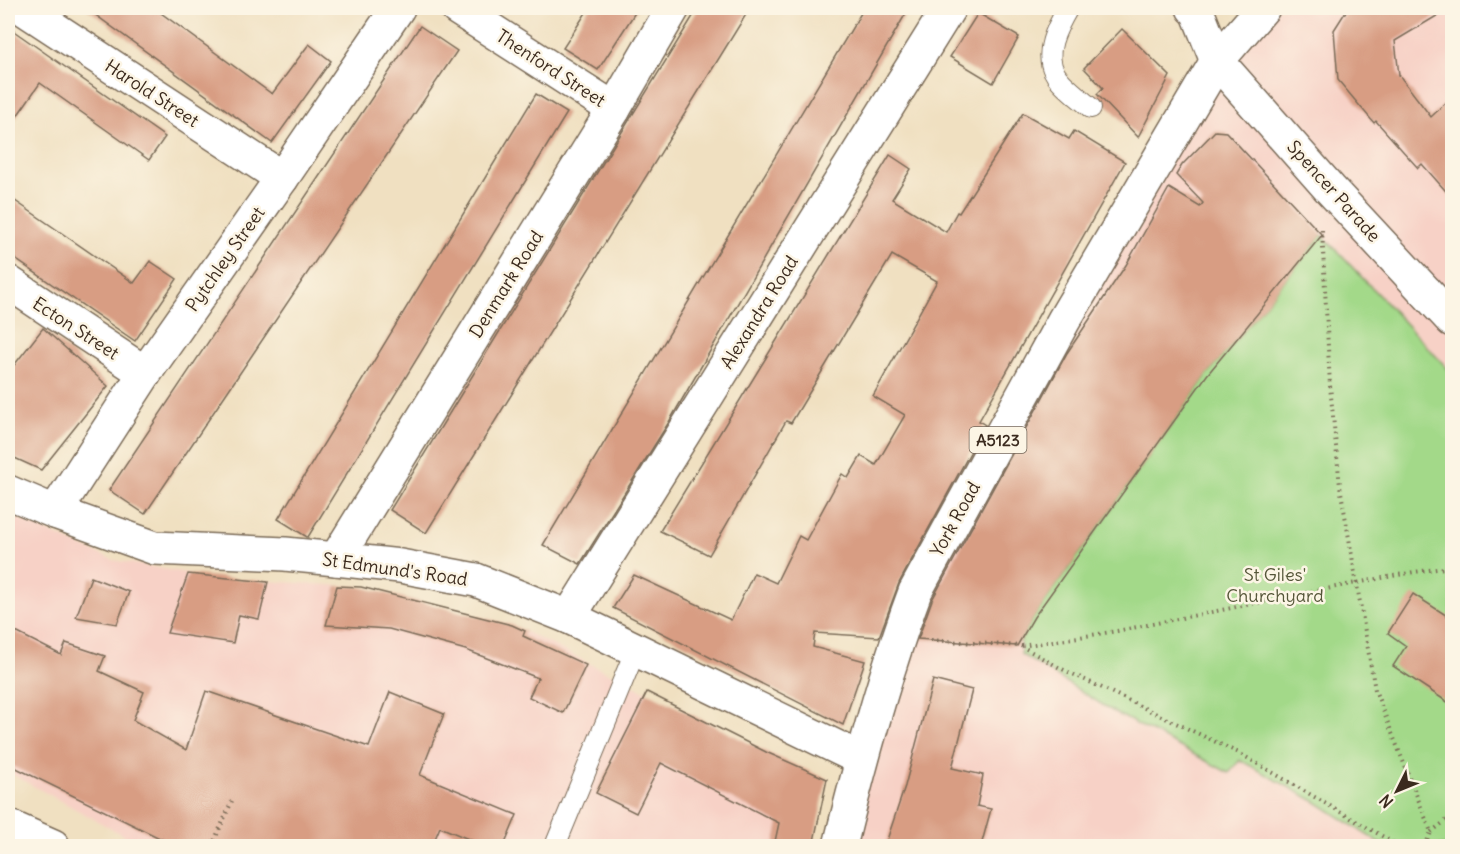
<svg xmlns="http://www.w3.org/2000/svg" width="1460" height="854" font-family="Delius,sans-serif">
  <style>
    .built { fill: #f7d1c6 }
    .green { fill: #a3d989; stroke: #6f8254; stroke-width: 1.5 }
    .building { fill: #d89d83 }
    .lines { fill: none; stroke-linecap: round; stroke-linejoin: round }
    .service-casing { stroke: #7a6a57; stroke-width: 22 }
    .minor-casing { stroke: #7a6a57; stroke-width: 36 }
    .tertiary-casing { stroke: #7a6a57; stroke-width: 36 }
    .primary-casing { stroke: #7a6a57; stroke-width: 36 }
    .path { stroke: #7a6a57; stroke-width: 4; stroke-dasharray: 1.5 4.5; stroke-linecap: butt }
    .service { stroke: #fff; stroke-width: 20 }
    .minor { stroke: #fff; stroke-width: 33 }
    .tertiary { stroke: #fff; stroke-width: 33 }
    .primary { stroke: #fff; stroke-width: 33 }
    .labels { text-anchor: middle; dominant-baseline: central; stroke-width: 5; stroke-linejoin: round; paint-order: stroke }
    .shield { fill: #fcf5e5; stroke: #75675a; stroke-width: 1.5 }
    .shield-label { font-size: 16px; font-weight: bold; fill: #3b2a1e }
    .street-label { font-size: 18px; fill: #3b2a1e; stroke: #fcf5e5 }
    .park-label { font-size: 18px; fill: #555639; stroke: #fcf5e5 }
  </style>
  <rect width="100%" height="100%" fill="#fcf5e5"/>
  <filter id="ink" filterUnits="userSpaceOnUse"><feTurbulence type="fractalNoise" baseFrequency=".0167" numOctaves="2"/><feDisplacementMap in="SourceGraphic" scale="12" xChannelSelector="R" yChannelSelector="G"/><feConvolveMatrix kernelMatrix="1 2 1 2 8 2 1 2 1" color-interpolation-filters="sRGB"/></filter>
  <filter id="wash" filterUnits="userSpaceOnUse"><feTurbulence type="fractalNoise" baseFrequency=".008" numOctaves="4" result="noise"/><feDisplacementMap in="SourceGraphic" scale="24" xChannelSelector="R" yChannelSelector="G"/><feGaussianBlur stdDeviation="1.35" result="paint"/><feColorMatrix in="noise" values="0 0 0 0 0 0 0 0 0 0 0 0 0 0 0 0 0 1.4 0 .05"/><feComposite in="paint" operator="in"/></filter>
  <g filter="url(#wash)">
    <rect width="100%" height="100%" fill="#f0e0c1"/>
    <!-- built -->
    <g class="built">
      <polygon points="1275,8 1452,8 1452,846 846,846 852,797 969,493 1150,174"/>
      <polygon points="8,514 113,560 215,578 361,587 512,625 769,753 827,779 812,846 143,846 8,772"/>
    </g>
    <!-- green -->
    <polygon class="green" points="1322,235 1452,373 1452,846 1384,846 1318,803 1240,760 1229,773 1114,712 1021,654 1021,639 1034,617 1207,375"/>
    <g id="blocks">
      <!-- building -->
      <g class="building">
        <polygon points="86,8 154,8 272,94 309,44 331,61 272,143"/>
        <polygon points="589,8 638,8 598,70 563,48"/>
        <polygon points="698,8 750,8 426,533 390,510"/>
        <polygon points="864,8 909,8 669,422 580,564 543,545"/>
        <polygon points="1348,8 1450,8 1395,41 1399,75 1431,117 1452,97 1452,198 1422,164 1418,168 1376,121 1374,123 1338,80 1334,30"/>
        <polygon points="978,13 1019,37 993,83 950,57"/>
        <polygon points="420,26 457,51 145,514 109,490"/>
        <polygon points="8,27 165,137 149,160 40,83 8,129"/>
        <polygon points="1122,29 1170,76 1138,137 1097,94 1103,88 1084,68"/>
        <polygon points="536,94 567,113 308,537 307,537 278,519"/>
        <polygon points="1023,113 1069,139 1074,131 1125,162 979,421 985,425 899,583 879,637 815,633 813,647 865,661 843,725 613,608 634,575 731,620 754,573 776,583 799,536 806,540 842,474 848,478 861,456 876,465 905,415 873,396 937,281 892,255 791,423 786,421 709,555 660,531 890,155 911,169 892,199 946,232 957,212 959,213"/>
        <polygon points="1215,131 1226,132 1322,235 1207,375 1034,617 1017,646 918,639 932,600 1067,353 1126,265 1169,188 1200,207 1203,203 1176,175 1182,165"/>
        <polygon points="8,196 134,283 150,261 177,279 135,341 8,254"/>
        <polygon points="43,328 108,386 41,470 8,455 8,373"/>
        <polygon points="188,574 268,582 259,619 239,615 233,643 167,633"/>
        <polygon points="91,577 129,592 117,624 76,617"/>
        <polygon points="337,586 361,587 512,625 525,631 523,636 586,665 563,713 529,697 538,678 466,650 389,629 326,625"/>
        <polygon points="1413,594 1452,619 1452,705 1393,666 1406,646 1388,633"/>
        <polygon points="8,628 61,655 66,643 105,656 99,671 144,692 133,720 186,750 206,691 369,747 390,692 444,714 420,775 517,815 504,846 485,846 440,827 432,846 176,846 8,764"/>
        <polygon points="933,680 972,690 952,768 983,775 977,806 991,809 981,846 885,846 905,786"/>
        <polygon points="647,692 766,752 827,779 813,846 774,846 779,823 661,763 636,813 596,793"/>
      </g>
    </g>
  </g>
  <g filter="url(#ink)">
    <use href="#blocks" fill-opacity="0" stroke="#7a6a57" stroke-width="1.5"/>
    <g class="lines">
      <!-- service casing -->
      <g class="service-casing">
        <g id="service">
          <path d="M1068,8C1057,27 1042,54 1056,75C1062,85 1081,99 1091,108"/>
          <polyline points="555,846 636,649"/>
        </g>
      </g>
      <!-- minor casing -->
      <g class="minor-casing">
        <g id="minor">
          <polyline points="23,8 282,178"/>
          <polyline points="457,8 614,109"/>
          <polyline points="1217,61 1330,189 1452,320"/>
          <polyline points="8,282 145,373"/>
          <polyline points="8,492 55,512 155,548 285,554 336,559 400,566 476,580 569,617 861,759"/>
          <polyline points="55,512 145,373 282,178 398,8"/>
          <polyline points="336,559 614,109 673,8"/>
          <polyline points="569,617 949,8"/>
        </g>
      </g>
      <!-- tertiary casing -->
      <g class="tertiary-casing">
        <polyline id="tertiary" points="1193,8 1197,11 1217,61"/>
      </g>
      <!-- primary casing -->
      <g class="primary-casing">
        <g id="primary">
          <polyline points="8,826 53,846"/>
          <path d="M840,846C861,760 884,675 915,592L1064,320L1217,61L1263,8"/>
        </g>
      </g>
      <!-- path -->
      <g class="path">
        <polyline points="1322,230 1330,386 1340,486 1375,690 1431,832 1425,846"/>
        <polyline points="931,640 1021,646 1060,668 1239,753 1399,846"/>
        <polyline points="1022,646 1117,631 1356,583 1414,572 1452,567"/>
        <polyline points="1431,832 1452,816"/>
        <polyline points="212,846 232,801"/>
      </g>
      <!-- service -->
      <use href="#service" class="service"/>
      <!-- minor -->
      <use href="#minor" class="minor"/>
      <!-- tertiary -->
      <use href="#tertiary" class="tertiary"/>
      <!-- primary -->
      <use href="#primary" class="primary"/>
    </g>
  </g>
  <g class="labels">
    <!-- shield labels -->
    <rect class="shield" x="969.5" y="427" width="57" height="26" rx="4.5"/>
    <g class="shield-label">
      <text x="998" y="440">A5123</text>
    </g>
    <!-- street labels -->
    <g class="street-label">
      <text transform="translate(551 68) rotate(33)">Thenford Street</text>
      <text transform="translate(152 93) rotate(33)">Harold Street</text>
      <text transform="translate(1334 191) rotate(48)">Spencer Parade</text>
      <text transform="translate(225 259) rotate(-55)">Pytchley Street</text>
      <text transform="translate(506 284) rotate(-58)">Denmark Road</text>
      <text transform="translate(759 312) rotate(-58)">Alexandra Road</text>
      <text transform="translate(76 328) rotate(33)">Ecton Street</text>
      <text transform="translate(955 519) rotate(-61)">York Road</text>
      <text transform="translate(395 569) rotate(8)">St Edmund's Road</text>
    </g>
    <!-- park labels -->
    <g class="park-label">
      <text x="1275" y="574">St Giles'<tspan x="1275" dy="21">Churchyard</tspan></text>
    </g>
  </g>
  <!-- margin -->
  <rect width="1460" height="854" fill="none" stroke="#fcf5e5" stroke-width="30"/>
  <!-- north arrow -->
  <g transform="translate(1397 791) rotate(227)" stroke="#fcf5e5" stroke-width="4.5" paint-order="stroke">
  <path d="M0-4.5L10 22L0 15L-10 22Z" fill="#3b2a1e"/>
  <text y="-9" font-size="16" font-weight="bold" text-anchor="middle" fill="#3b2a1e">N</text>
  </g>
</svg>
